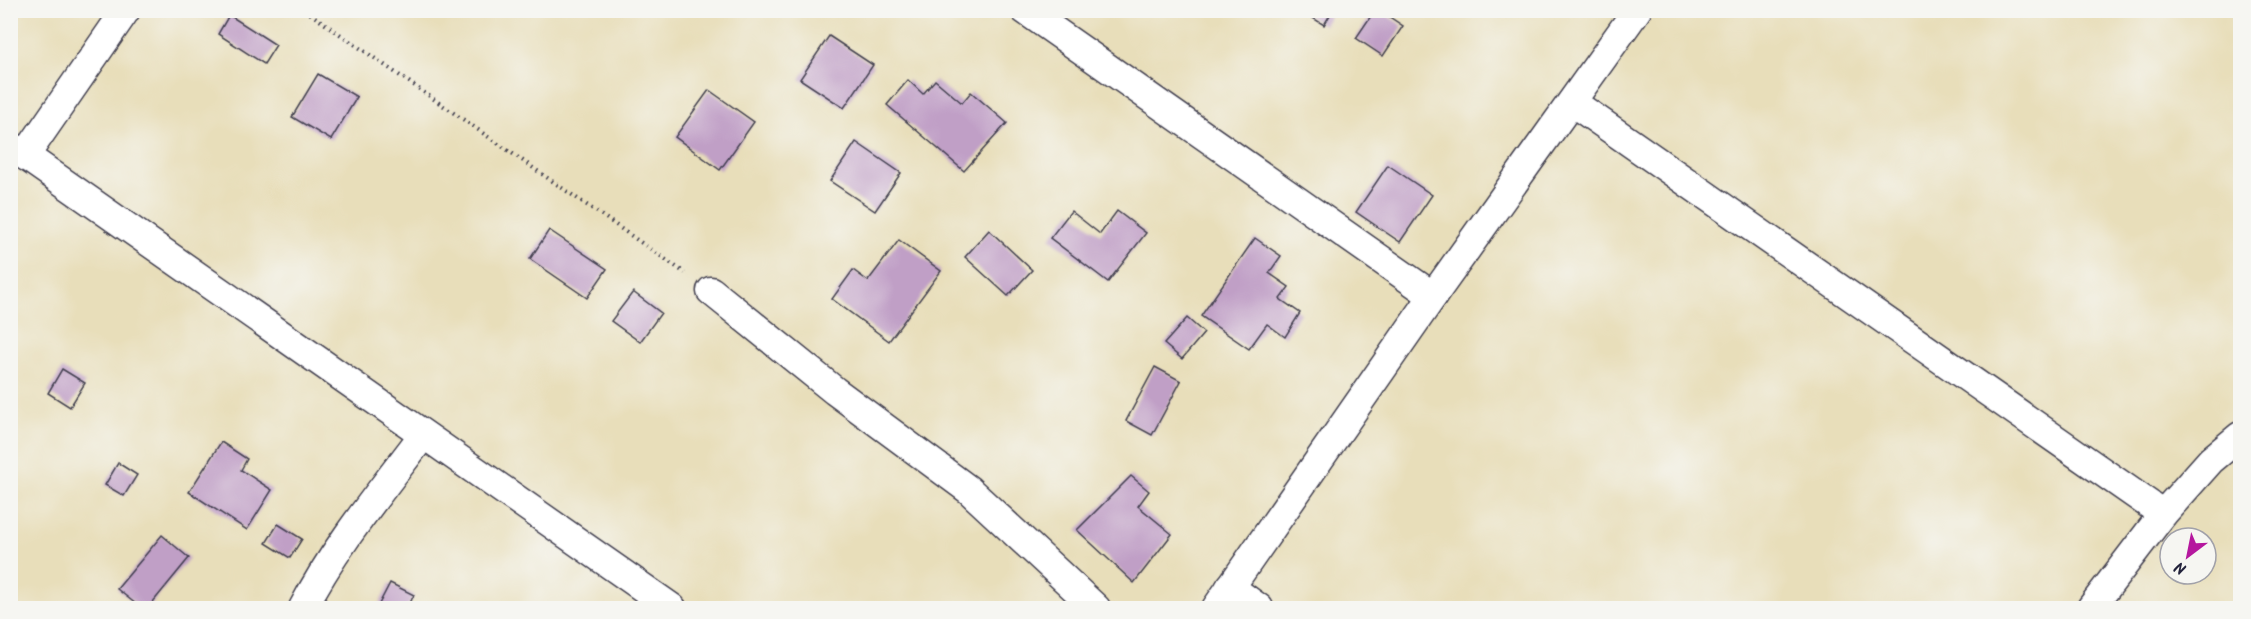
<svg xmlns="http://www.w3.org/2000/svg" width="2251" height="619" font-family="Kalam,sans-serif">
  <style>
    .building { fill: #c09fc6 }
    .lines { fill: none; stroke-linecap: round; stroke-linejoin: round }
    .street-casing { stroke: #403e4e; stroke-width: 31 }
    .path { stroke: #403e4e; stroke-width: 4; stroke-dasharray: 1.5 4.5; stroke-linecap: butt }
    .street { stroke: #fff; stroke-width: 28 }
  </style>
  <rect width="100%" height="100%" fill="#f6f6f2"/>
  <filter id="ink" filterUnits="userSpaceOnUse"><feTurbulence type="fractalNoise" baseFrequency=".0167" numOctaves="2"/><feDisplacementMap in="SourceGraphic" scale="12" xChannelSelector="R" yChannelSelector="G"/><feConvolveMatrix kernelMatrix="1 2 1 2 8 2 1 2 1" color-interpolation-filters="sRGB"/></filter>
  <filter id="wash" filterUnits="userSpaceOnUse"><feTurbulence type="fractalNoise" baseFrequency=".008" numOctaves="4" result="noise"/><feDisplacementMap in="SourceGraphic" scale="24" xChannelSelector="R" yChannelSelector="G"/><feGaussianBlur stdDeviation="1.35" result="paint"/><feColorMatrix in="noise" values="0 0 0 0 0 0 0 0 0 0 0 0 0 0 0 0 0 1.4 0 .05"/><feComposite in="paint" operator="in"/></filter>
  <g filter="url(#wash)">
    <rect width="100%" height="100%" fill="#e8deba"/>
    <g id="blocks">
      <!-- building -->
      <g class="building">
        <polygon points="1300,10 1333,10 1324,25"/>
        <polygon points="1375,10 1379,10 1403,26 1383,56 1356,38"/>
        <polygon points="229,15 276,45 264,64 218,34"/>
        <polygon points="829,36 873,65 844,108 800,79"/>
        <polygon points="318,74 357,97 331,140 292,117"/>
        <polygon points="908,80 923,94 935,80 962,103 971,92 1007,123 964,171 887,105"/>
        <polygon points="709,90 754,122 720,170 675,137"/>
        <polygon points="856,142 901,173 875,211 830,181"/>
        <polygon points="1388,165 1432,195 1400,242 1356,212"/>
        <polygon points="1071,211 1100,234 1117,211 1146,233 1108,282 1050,238"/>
        <polygon points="549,230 607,269 587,298 530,259"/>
        <polygon points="989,230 1032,270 1008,296 965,257"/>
        <polygon points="1255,238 1281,256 1269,273 1289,287 1280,299 1300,313 1285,337 1267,324 1249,349 1201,316"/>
        <polygon points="899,240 941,271 889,341 832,299 853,270 868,281"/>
        <polygon points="633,292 661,313 640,342 611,321"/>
        <polygon points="1187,318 1204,333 1182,359 1164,344"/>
        <polygon points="1155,367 1181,381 1152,435 1126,421"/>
        <polygon points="62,369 85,383 70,407 48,393"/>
        <polygon points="221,442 247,459 241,470 272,490 247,530 189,492"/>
        <polygon points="118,463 137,475 124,496 105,485"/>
        <polygon points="1131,476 1149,491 1138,506 1172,534 1134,583 1077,530"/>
        <polygon points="278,524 302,539 290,558 266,543"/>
        <polygon points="162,535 189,558 148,608 141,608 117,589"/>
        <polygon points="390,583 414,595 407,608 377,608"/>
      </g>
    </g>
  </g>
  <g filter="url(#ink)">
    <use href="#blocks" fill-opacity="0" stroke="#403e4e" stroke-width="1.5"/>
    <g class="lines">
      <!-- street casing -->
      <g class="street-casing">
        <g id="street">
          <polyline points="1025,10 1433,296"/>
          <polyline points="1572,102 2163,514"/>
          <polyline points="10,145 672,608"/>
          <polyline points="25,156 126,10"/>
          <polyline points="711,291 835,391 969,490 1096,608"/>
          <polyline points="1230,587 1259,608"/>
          <path d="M303,608C335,546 381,491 423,435"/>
          <polyline points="1216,608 1433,296 1637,10"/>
          <polyline points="2091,608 2163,514 2211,460 2240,436"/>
        </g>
      </g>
      <!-- path -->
      <polyline class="path" points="305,10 685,273"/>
      <!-- street -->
      <use href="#street" class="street"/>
    </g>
  </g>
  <!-- margin -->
  <rect width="2251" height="619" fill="none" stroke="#f6f6f2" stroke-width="36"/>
  <!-- north arrow -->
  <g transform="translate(2188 556) rotate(212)"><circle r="28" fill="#f6f6f2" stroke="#a1a1a9" stroke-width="1.5"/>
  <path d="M0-4.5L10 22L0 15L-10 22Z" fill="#b5179e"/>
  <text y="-9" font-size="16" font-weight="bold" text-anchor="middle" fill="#22223b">N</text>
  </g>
</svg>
